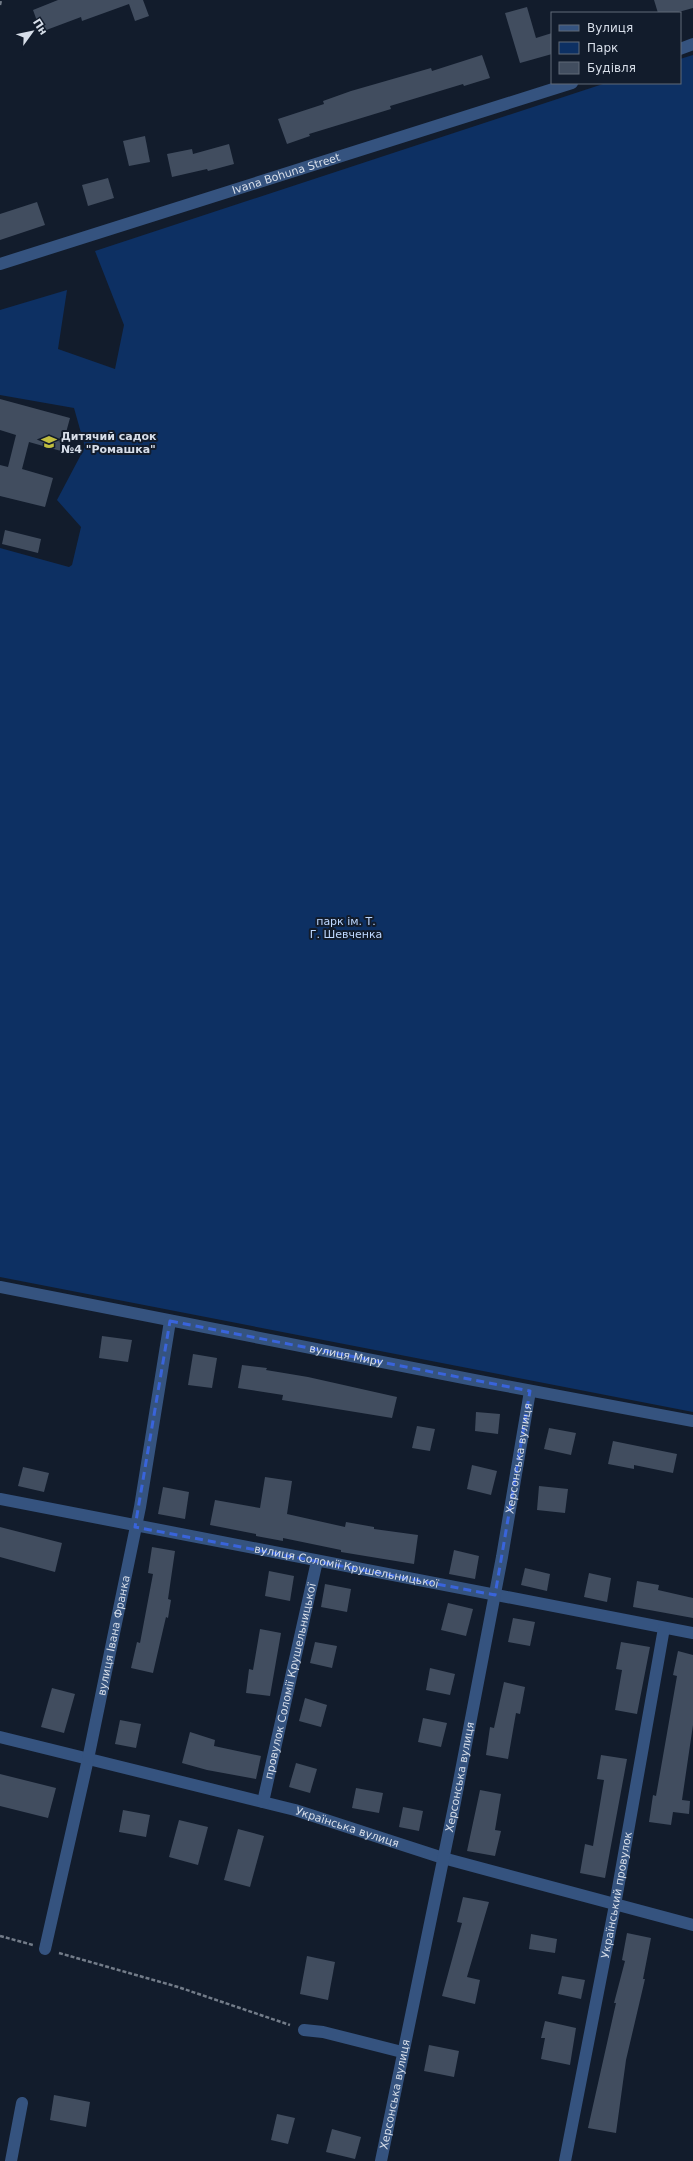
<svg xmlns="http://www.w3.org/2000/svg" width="693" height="2161" font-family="'DejaVu Sans',sans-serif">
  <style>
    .green { fill: #0d3063 }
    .building { fill: #414d5f }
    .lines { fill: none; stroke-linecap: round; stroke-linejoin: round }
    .path { stroke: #737c89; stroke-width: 2.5; stroke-dasharray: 4 2; stroke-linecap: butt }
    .minor { stroke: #35537f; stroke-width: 12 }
    .marked { fill: none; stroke: #3964db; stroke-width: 3; stroke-dasharray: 8 5; stroke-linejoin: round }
    .labels { text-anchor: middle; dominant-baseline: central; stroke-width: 4; stroke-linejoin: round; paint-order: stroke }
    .street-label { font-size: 11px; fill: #d7dee9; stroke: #121c2c }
    .poi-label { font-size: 11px; font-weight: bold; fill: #d7dee9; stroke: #121c2c; text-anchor: start }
    .park-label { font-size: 11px; fill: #bed8ff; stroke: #121c2c }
  </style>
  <rect width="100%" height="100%" fill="#121c2c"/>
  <!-- green -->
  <polygon class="green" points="693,55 693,1412 0,1277 0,548 69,567 72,565 81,527 57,500 85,447 74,408 0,395 0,310 67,290 58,349 115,369 124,325 95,251 606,83 680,83 680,59"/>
  <!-- building -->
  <g class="building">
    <polygon points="58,0 143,0 149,16 135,21 129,4 82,21 81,17 41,32 33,10"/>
    <polygon points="654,0 693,0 693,8 675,13 658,13"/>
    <polygon points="527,7 536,38 552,33 552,54 520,63 505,13"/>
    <polygon points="482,55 490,78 464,86 463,84 390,106 391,109 309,134 310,136 287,144 278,119 324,104 323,101 351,91 431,68 432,71"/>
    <polygon points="145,136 150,162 129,166 123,141"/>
    <polygon points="229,144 234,164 208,171 207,169 172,177 167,154 192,149 193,154"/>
    <polygon points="108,178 114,198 88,206 82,185"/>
    <polygon points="37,202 45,225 0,240 0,214"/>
    <polygon points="0,399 70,418 61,451 29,442 22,469 53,478 45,507 0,496 0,465 8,467 16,435 0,430"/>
    <polygon points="5,530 41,539 38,553 2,544"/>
    <polygon points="102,1336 132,1340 128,1362 99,1358"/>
    <polygon points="193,1354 217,1358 212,1388 188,1385"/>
    <polygon points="242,1365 267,1368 266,1370 308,1377 397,1397 392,1418 282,1400 283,1395 238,1388"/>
    <polygon points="476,1412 500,1414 498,1434 475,1431"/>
    <polygon points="417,1426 435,1429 430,1451 412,1448"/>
    <polygon points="549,1428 576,1433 571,1455 544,1449"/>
    <polygon points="613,1441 677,1454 673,1473 634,1465 634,1469 608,1464"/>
    <polygon points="472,1465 497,1471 491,1495 467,1489"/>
    <polygon points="23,1467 49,1473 44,1492 18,1486"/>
    <polygon points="265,1477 292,1481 287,1514 345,1527 346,1522 374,1527 374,1529 418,1535 414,1564 341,1552 341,1550 283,1538 283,1541 256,1536 256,1534 210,1525 215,1500 260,1508"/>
    <polygon points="539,1486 568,1489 565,1513 537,1510"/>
    <polygon points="163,1487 189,1492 185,1519 158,1514"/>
    <polygon points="0,1527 62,1543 55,1572 0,1557"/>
    <polygon points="152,1547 175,1551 168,1599 171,1600 168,1618 166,1617 153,1673 131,1668 137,1642 140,1643 153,1574 148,1573"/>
    <polygon points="454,1550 479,1556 475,1579 449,1574"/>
    <polygon points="525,1568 550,1574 547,1591 521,1585"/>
    <polygon points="269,1571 294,1576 290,1601 265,1596"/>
    <polygon points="589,1573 611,1578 607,1602 584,1597"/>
    <polygon points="637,1581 659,1585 658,1590 693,1598 693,1618 633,1607"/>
    <polygon points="325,1584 351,1589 347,1612 321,1607"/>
    <polygon points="448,1603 473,1609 466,1636 441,1630"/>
    <polygon points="513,1618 535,1622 530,1646 508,1642"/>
    <polygon points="260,1629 281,1633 270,1696 246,1693 249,1669 253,1670"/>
    <polygon points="315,1642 337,1646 332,1668 310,1663"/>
    <polygon points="621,1642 650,1647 637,1714 615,1710 622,1670 616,1669"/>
    <polygon points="678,1651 693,1655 693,1725 682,1800 690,1801 689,1814 673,1812 671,1825 649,1822 653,1795 656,1796 677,1676 673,1675"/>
    <polygon points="430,1668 455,1674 450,1695 426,1690"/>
    <polygon points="504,1682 525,1687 520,1714 516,1713 508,1759 486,1755 490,1727 494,1728"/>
    <polygon points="52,1688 75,1694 64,1733 41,1727"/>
    <polygon points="305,1698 327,1705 321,1727 299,1721"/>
    <polygon points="423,1718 447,1723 441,1747 418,1742"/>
    <polygon points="120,1720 141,1724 136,1748 115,1744"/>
    <polygon points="190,1732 215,1740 214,1746 261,1756 256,1779 207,1770 182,1763"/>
    <polygon points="601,1755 627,1759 605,1878 580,1873 585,1844 593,1846 604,1780 597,1779"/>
    <polygon points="296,1763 317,1769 310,1793 289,1787"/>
    <polygon points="0,1774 56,1788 48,1818 0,1806"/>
    <polygon points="356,1788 383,1793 379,1813 352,1808"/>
    <polygon points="480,1790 501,1794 495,1830 501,1831 495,1856 467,1851"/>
    <polygon points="403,1807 423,1811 419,1831 399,1827"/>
    <polygon points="123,1810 150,1815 146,1837 119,1832"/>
    <polygon points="179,1820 208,1827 198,1865 169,1857"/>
    <polygon points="238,1829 264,1836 250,1887 224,1880"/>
    <polygon points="463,1897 489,1902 467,1977 480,1980 475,2004 442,1996 462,1923 457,1922"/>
    <polygon points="627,1933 651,1938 643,1979 645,1979 626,2060 616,2133 588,2128 616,2003 614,2003 625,1961 622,1960"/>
    <polygon points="531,1934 557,1939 555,1953 529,1949"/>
    <polygon points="307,1956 335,1962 328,2000 300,1994"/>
    <polygon points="562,1976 585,1980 581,1999 558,1994"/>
    <polygon points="545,2021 576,2028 570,2065 541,2059 545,2038 541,2038"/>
    <polygon points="429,2045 459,2051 454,2077 424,2071"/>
    <polygon points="54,2095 90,2102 86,2127 50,2120"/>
    <polygon points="277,2114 295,2118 288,2144 271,2140"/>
    <polygon points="332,2129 361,2137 355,2159 326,2152"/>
  </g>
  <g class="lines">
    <!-- path -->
    <g class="path">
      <polyline points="0,5 1,0"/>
      <polyline points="0,1936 33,1945"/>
      <polyline points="59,1953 178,1987 290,2025"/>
    </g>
    <!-- minor -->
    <g class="minor">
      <polyline points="680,49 693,44"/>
      <path id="s1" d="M0,264L572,83"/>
      <path id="s2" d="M0,1287L474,1380L693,1421"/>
      <path id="s3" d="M0,1499L693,1633"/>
      <path id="s4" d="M0,1737L295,1810L443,1858L693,1925"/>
      <path id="s5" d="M263,1802L317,1561"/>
      <path id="s6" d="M45,1949L88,1759L140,1507L170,1321"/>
      <polyline points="304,2030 323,2032 402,2052"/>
      <polyline points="11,2161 22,2103"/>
      <path id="s7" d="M381,2161L455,1802L502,1557L530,1391"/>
      <path id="s8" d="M565,2161L615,1905L664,1628"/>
    </g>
  </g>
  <!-- marked area -->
  <path class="marked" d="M170,1321L530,1391L495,1595L135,1527Z"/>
  <!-- icons -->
  <defs>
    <g id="school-bare" transform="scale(1.2)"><path d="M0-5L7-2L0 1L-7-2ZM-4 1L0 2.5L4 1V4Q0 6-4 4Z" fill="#c1be40" stroke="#121c2c" stroke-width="2.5" paint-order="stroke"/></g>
  </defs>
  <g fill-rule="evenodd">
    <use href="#school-bare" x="49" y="442"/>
  </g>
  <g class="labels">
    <!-- street labels -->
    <g class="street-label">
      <text stroke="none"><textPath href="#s1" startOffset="300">Ivana Bohuna Street</textPath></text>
      <text stroke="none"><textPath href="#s2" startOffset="353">вулиця Миру</textPath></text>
      <text stroke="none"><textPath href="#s7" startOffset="716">Херсонська вулиця</textPath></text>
      <text stroke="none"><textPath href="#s3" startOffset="353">вулиця Соломії Крушельницької</textPath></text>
      <text stroke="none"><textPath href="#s6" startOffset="321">вулиця Івана Франка</textPath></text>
      <text stroke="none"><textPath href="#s5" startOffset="124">провулок Соломії Крушельницької</textPath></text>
      <text stroke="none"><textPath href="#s7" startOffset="392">Херсонська вулиця</textPath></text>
      <text stroke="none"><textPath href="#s4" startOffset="359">Українська вулиця</textPath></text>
      <text stroke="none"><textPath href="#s8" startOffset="271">Український провулок</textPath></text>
      <text stroke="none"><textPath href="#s7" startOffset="68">Херсонська вулиця</textPath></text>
    </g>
    <!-- poi labels -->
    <g class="poi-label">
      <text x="61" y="436">Дитячий садок<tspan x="61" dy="13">№4 "Ромашка"</tspan></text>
    </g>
    <!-- park labels -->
    <g class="park-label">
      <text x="346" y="921">парк ім. Т.<tspan x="346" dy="13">Г. Шевченка</tspan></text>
    </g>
  </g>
  <!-- legend -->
  <rect x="551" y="12" width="130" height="72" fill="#121c2c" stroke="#616a78"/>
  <rect x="559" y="25" width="20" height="6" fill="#35537f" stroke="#616a78"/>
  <text x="587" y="32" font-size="12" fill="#d7dee9">Вулиця</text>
  <rect x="559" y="42" width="20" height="12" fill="#0d3063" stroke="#616a78"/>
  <text x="587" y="52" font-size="12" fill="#d7dee9">Парк</text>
  <rect x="559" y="62" width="20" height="12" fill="#414d5f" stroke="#616a78"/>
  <text x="587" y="72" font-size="12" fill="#d7dee9">Будівля</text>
  <!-- north arrow -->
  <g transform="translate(32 32) rotate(57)" stroke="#121c2c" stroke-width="3" paint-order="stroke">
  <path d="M0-3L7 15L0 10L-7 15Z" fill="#d7dee9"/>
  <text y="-6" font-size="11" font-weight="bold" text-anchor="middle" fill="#d7dee9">Пн</text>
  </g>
</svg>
